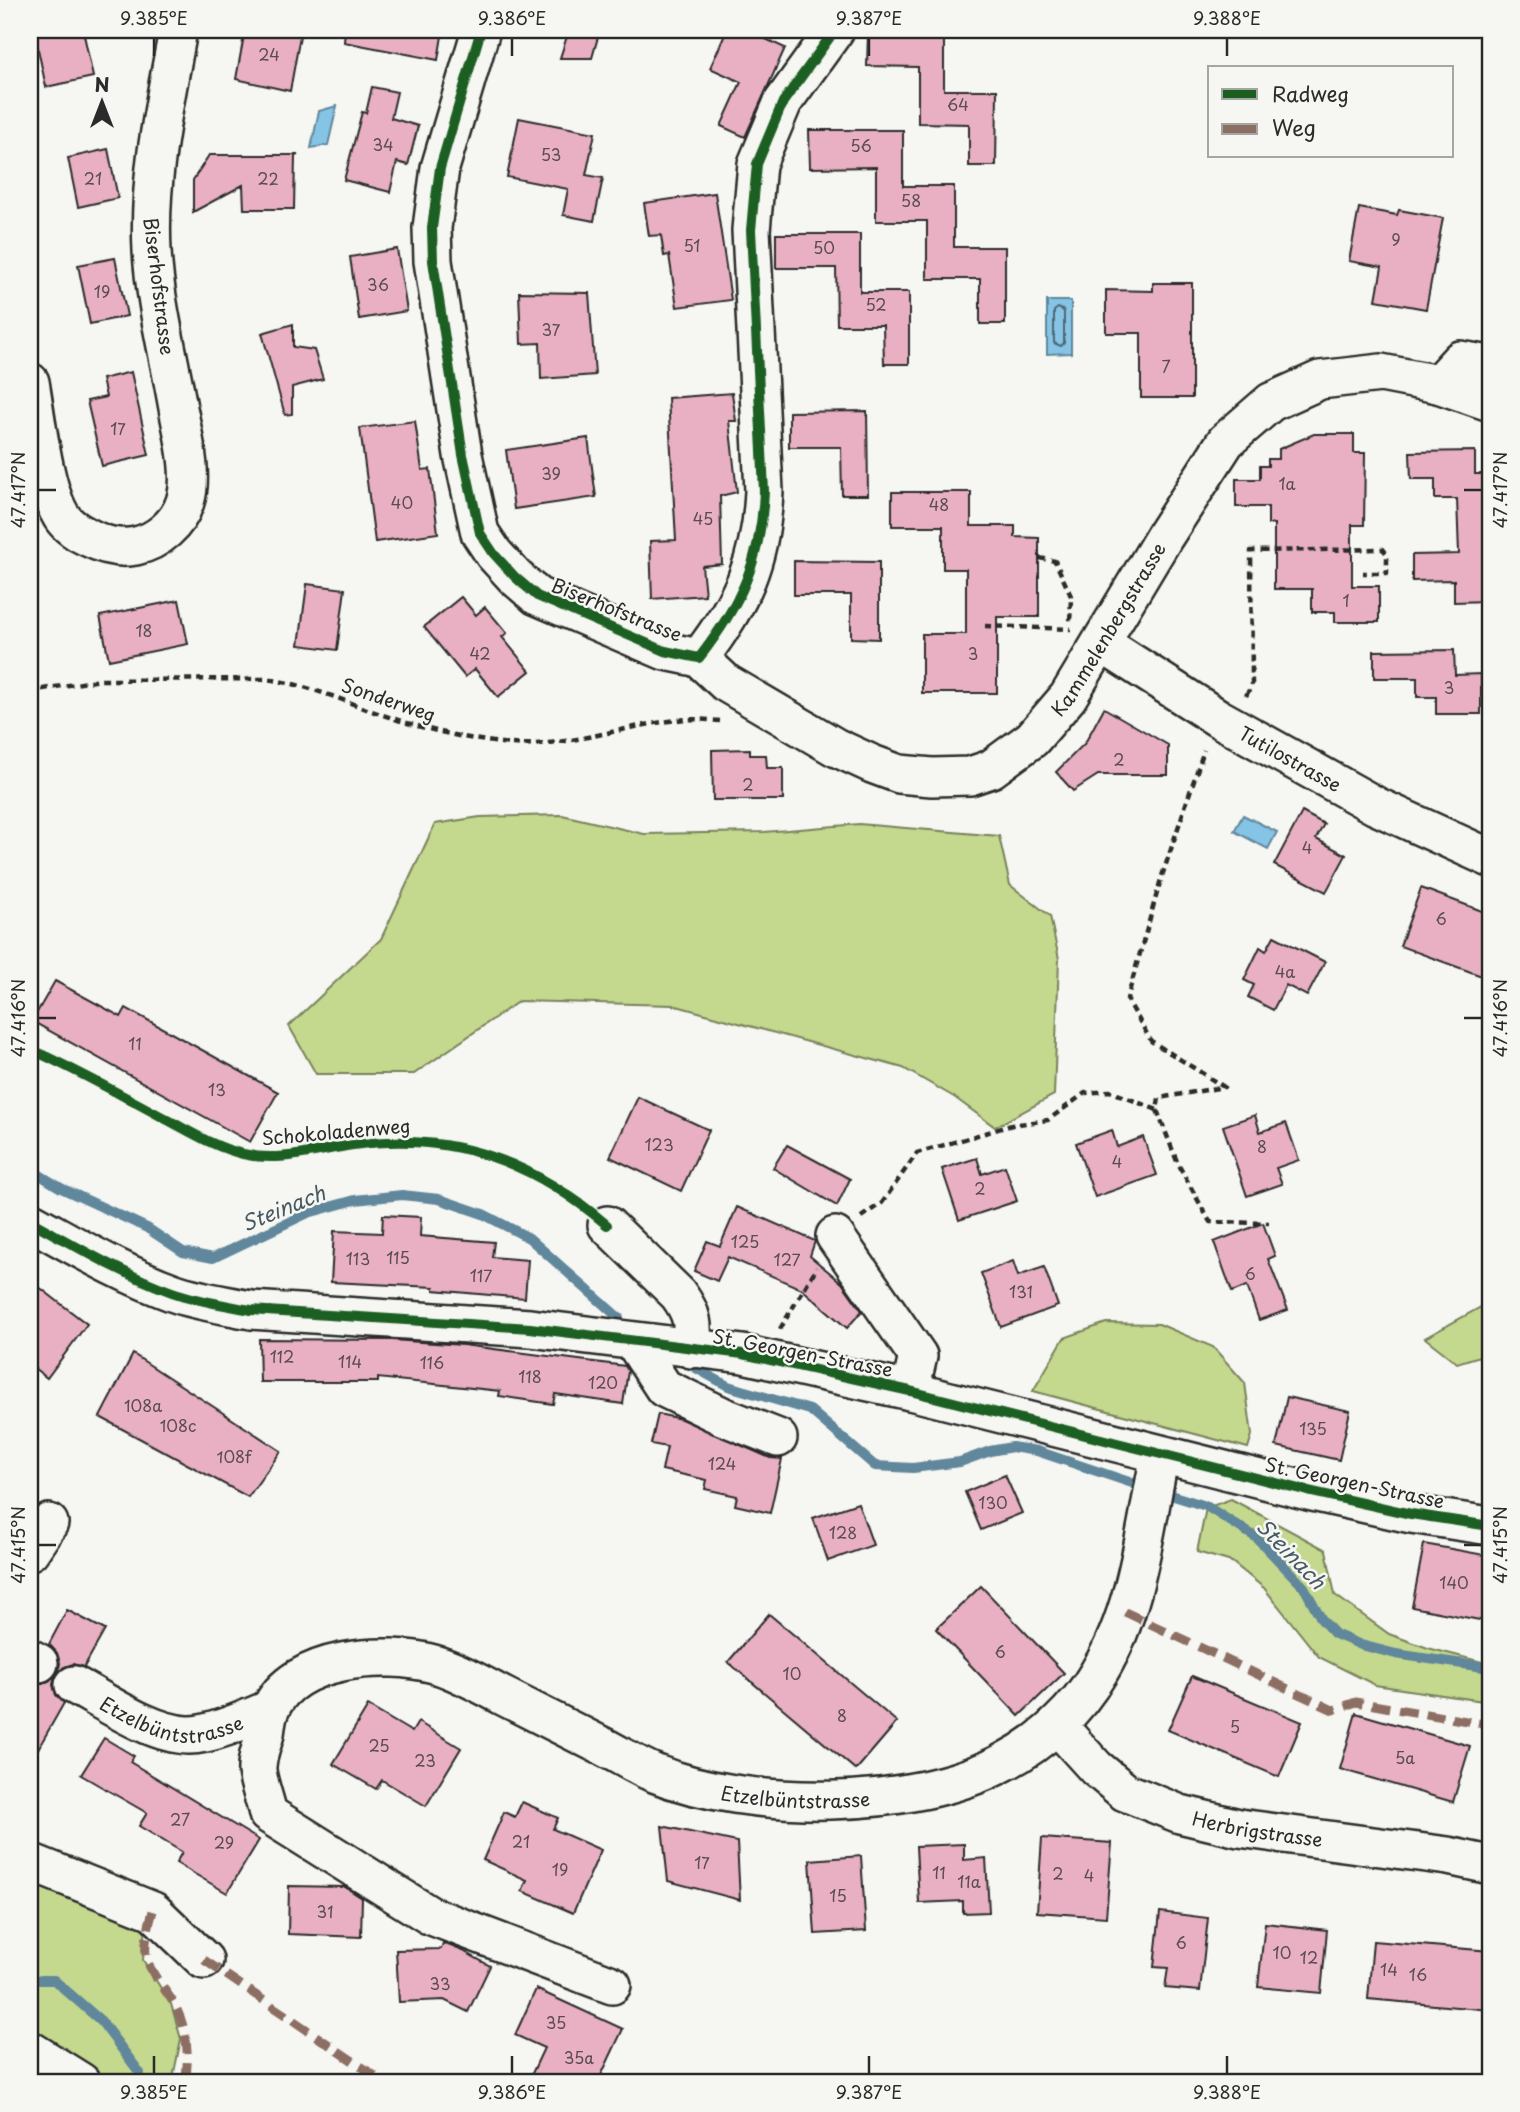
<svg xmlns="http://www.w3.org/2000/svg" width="1520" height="2112" font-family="'Playpen Sans',sans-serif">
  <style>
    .green { fill: #c4d88e; stroke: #78825c; stroke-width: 2 }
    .water { fill: #85c4e5; stroke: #61879b; stroke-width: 2 }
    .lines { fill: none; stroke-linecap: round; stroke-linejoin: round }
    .shore { stroke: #4f6875; stroke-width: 2 }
    .stream { stroke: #61879b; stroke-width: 10 }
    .building { fill: #e9b0c4; stroke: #2b2b2b; stroke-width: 2 }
    .minor-casing { stroke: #2b2b2b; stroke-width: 42 }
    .path { stroke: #2b2b2b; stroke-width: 4.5; stroke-dasharray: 7 5; stroke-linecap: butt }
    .minor { stroke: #f6f6f2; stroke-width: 37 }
    .quiet { stroke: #8d6e63; stroke-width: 9; stroke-dasharray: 18 9; stroke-linecap: butt }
    .cycleway-casing { stroke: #f6f6f2; stroke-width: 15 }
    .cycleway { stroke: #1b5e20; stroke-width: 10 }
    .ticks { fill: none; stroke: #2b2b2b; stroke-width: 2.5 }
    .labels { text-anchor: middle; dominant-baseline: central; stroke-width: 5; stroke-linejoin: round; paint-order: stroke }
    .number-label { font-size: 16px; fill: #5a4c51 }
    .street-label { font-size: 19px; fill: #2b2b2b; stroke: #f6f6f2 }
    .water-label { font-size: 21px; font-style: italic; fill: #465963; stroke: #f6f6f2 }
    .neatline { fill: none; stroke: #2b2b2b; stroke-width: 2.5 }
    .ticks-label { font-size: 18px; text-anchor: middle; fill: #2b2b2b }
  </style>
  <rect width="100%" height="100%" fill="#f6f6f2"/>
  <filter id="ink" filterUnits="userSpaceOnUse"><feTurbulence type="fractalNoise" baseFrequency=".0143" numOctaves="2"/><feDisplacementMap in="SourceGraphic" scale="14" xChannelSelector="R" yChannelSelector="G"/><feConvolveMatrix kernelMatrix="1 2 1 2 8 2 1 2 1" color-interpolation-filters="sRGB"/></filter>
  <g filter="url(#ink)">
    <!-- green -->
    <g class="green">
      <polygon points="562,815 644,834 764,832 859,824 999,836 1010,885 1050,916 1059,959 1054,1095 995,1127 954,1097 903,1068 673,1005 519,1001 414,1074 316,1074 289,1026 381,939 435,824 480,817"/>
      <polygon points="1490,1302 1490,1353 1457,1363 1425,1338"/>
      <polygon points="1106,1323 1159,1324 1213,1347 1245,1383 1252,1435 1248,1448 1033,1391 1064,1338"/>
      <polygon points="1231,1499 1326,1550 1335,1595 1389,1634 1428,1648 1490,1664 1490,1702 1375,1685 1319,1657 1264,1588 1232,1562 1197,1552 1206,1508"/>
      <polygon points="30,1872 147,1915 143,1960 171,2004 181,2039 172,2082 30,2082"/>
    </g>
    <!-- water -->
    <g class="water">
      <polygon points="337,106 328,145 311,148 319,111"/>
      <polygon points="1047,301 1071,301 1071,353 1047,354"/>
      <polygon points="1243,815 1277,832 1268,849 1234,831"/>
    </g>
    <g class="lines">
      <!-- shore -->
      <polygon class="shore" points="1058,308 1064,311 1064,343 1061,346 1054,343 1054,311"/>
      <!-- stream -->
      <g class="stream">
        <polyline points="30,1169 61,1188 147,1228 183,1252 213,1258 308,1213 355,1200 402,1195 439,1199 483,1214 529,1238 619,1318"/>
        <polyline points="683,1361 728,1386 810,1410 875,1466 913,1468 960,1462 990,1451 1012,1447 1037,1451 1147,1488"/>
        <polyline points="1161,1492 1206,1506 1257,1538 1304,1587 1322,1620 1335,1634 1361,1645 1396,1654 1490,1668"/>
        <polyline points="30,1980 54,1980 101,2021 140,2073"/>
      </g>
    </g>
    <!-- building -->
    <g class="building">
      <polygon points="34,30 83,30 93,77 46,87"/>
      <polygon points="245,30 301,30 290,91 236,79"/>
      <polygon points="345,30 443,30 438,60 344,42"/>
      <polygon points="569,30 600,30 592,58 560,58"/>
      <polygon points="727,30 746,30 785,48 745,137 721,126 741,82 710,68"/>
      <polygon points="868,33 944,34 944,90 997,90 996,166 969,166 969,124 918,123 918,67 867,66"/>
      <polygon points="372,87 397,92 391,118 418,126 408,165 397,162 390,192 344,180 362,112 366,113"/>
      <polygon points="519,118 595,133 586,175 603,178 594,221 563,215 568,189 507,177"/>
      <polygon points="809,130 903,130 903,186 954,186 954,247 1005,247 1005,324 980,324 980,279 927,279 927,221 876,221 876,167 810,168"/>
      <polygon points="108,149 118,198 78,207 68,158"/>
      <polygon points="209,155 298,155 295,156 294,209 244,209 243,185 193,212 193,180"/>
      <polygon points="715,193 731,300 677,307 669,255 664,256 661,235 649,236 644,203"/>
      <polygon points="1359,208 1397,215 1399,210 1443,218 1426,309 1376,300 1382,267 1349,261"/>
      <polygon points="776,234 860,234 860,292 909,292 909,364 884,364 883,325 837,325 836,268 776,268"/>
      <polygon points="397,249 407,311 359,319 350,257"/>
      <polygon points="115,258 127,316 90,324 78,265"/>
      <polygon points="1153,283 1192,283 1192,398 1141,398 1141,333 1106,333 1106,290 1153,291"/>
      <polygon points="519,292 589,293 595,375 541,379 540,343 521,344"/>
      <polygon points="293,324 293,347 314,350 323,379 292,387 292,414 285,415 262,333"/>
      <polygon points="131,372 149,455 102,466 87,401 106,397 102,379"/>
      <polygon points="732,393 736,421 729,421 737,492 720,496 722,564 702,566 705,595 652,599 650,541 676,540 668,398"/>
      <polygon points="867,411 868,495 842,495 841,447 789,447 789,412"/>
      <polygon points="415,421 422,470 430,469 438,533 375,542 360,428"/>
      <polygon points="1314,434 1354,434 1354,453 1365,453 1364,525 1352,525 1352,586 1379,586 1379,622 1335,622 1335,612 1312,612 1312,589 1274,589 1274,524 1268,524 1268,507 1236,507 1236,479 1260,479 1260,466 1268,466 1268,459 1279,459 1279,449"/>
      <polygon points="588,438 596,497 514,509 506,450"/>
      <polygon points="1475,451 1475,474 1490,474 1489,601 1454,602 1454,580 1412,581 1412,555 1459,554 1457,499 1435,499 1435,479 1411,479 1410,452"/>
      <polygon points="892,492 971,492 971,526 1015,526 1015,537 1039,538 1039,617 997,617 997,693 922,693 922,634 966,634 966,569 943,569 943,526 892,526"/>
      <polygon points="794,561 879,562 879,639 851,638 851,595 794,595"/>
      <polygon points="307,584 345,589 337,650 299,645"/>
      <polygon points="461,597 476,615 485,607 507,633 502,637 530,671 498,697 475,669 465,677 424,627"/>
      <polygon points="179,600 188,644 109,660 100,616"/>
      <polygon points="1454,650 1455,675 1481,674 1481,714 1436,714 1436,697 1417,697 1417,678 1374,678 1374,651"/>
      <polygon points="1104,708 1168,745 1168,775 1098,775 1073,791 1056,772 1085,743"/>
      <polygon points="750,749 750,755 766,755 767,768 783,768 783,800 713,800 712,750"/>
      <polygon points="1302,812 1324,824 1316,839 1346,855 1326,892 1274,865"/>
      <polygon points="1421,888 1490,914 1490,979 1400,946"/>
      <polygon points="1274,936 1325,962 1307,996 1286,985 1273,1010 1248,997 1254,985 1244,980 1260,947 1266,951"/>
      <polygon points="55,981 121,1017 126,1008 278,1092 250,1142 32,1021"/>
      <polygon points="638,1097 709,1130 681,1191 610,1157"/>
      <polygon points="1255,1115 1260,1132 1286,1123 1299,1160 1276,1168 1282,1184 1247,1196 1223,1126"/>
      <polygon points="1112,1130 1117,1147 1143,1137 1157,1175 1095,1197 1076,1143"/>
      <polygon points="787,1145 850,1179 837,1206 773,1168"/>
      <polygon points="977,1158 982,1174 1005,1166 1017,1201 959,1220 942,1169"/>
      <polygon points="737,1207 815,1241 810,1256 842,1283 862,1311 847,1328 802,1289 728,1257 717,1281 694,1271 707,1241 720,1246"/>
      <polygon points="383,1215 421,1217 420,1236 494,1242 492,1257 528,1260 525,1298 434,1290 434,1287 331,1282 334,1231 382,1233"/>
      <polygon points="1263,1223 1275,1256 1268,1259 1288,1310 1259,1320 1247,1286 1232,1292 1214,1242"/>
      <polygon points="1013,1261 1018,1276 1044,1267 1058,1306 1001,1327 981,1273"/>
      <polygon points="30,1280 87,1324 47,1378 30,1365"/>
      <polygon points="259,1339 392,1340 463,1345 625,1366 628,1371 623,1404 555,1394 553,1404 499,1396 500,1391 378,1378 378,1382 260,1382"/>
      <polygon points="133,1354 281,1451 248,1497 100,1417"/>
      <polygon points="1287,1397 1350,1411 1339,1460 1276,1446"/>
      <polygon points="658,1414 681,1419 770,1458 782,1459 770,1513 735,1505 737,1496 705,1489 707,1480 662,1470 667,1447 651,1444"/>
      <polygon points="1005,1475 1022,1513 981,1530 965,1492"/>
      <polygon points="858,1503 873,1545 828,1561 813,1518"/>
      <polygon points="1424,1544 1490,1556 1490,1622 1412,1607"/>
      <polygon points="981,1586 1064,1673 1019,1716 936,1629"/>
      <polygon points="67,1610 105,1630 84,1667 73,1664 64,1667 58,1673 60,1663 57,1653 49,1644"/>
      <polygon points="769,1614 897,1722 856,1770 728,1662"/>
      <polygon points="55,1675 53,1685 56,1695 64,1703 30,1763 30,1682 40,1684 49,1681"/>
      <polygon points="1192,1676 1302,1722 1279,1777 1168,1730"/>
      <polygon points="368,1706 412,1732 418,1722 461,1748 426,1806 382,1780 376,1789 333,1764"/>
      <polygon points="1356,1713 1470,1746 1453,1802 1340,1769"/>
      <polygon points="104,1738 134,1756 130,1762 259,1840 227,1893 176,1863 182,1852 139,1826 147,1813 81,1775"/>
      <polygon points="522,1802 558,1818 553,1829 601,1850 573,1913 522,1891 527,1880 483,1860 504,1812 515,1817"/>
      <polygon points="662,1826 737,1842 740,1900 668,1881"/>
      <polygon points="1042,1838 1112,1843 1106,1917 1037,1912"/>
      <polygon points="964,1844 964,1860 986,1858 989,1912 963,1913 963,1901 919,1903 916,1846"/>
      <polygon points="861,1856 866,1931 815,1934 810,1860"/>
      <polygon points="289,1886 345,1887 362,1898 361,1937 288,1934"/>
      <polygon points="1160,1912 1208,1918 1200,1991 1165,1988 1168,1968 1154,1967"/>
      <polygon points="1265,1923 1327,1930 1321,1993 1258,1987"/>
      <polygon points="1373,1941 1490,1951 1490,2010 1368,1999"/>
      <polygon points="443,1943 463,1951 490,1966 468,2012 444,2000 399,2002 396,1950 441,1949"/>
      <polygon points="536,1989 623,2029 598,2082 528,2082 544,2048 515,2035"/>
    </g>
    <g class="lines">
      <!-- minor casing -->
      <g class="minor-casing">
        <g id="minor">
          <path d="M481,30L440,168L432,228L433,261L463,455L480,533L494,554L515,577L537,596L665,651L699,658C741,604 761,561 764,491L751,230L757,164L783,102L835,30"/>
          <path d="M30,382C36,415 44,495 64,520C72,530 83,535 94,540C107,546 122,549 136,546C158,541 178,524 185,502C194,476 183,434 178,408C169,356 155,303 152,251C148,175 165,104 178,30"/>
          <polyline points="1438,384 1460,360 1490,365"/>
          <path id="s1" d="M1101,643L1218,718L1376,806L1490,858"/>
          <path id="s2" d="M699,658L726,683L835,747L872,764L899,774L932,777L970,776L991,769L1032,739L1068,697L1164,537L1226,441L1271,402L1320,380L1381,373L1438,384L1490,402"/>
          <path d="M30,1221C76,1246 122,1274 172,1292C197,1301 225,1305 251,1310L530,1328L743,1354L910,1391L1308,1491L1411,1514L1490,1526"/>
          <path d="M607,1225L678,1294C693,1314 694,1325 691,1349"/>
          <polyline points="835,1236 918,1356 910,1391"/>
          <polyline points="634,1342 664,1388 722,1416 778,1438"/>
          <polyline points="30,1551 49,1523"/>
          <polyline points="30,1658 39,1663"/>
          <path id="s3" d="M74,1685C106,1702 151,1734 188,1735C210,1736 249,1718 270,1709"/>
          <path id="s4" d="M1057,1725L1096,1768L1125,1792L1180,1814L1239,1828L1448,1856L1490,1865"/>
          <polyline points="30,1862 153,1911 204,1960"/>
          <path id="s5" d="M612,1985L429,1915L268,1814C265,1800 259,1785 257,1771C256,1760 262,1745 265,1734C266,1726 267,1717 270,1710C293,1656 386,1651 434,1664C458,1671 480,1684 503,1696C536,1713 570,1730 604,1747C620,1755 637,1766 654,1773C748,1811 914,1811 1004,1762C1043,1742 1077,1710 1099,1672C1138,1608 1145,1527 1160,1455"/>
          <polyline points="30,2050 81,2082"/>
        </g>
      </g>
      <!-- path -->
      <g class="path">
        <polyline points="1039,558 1055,561 1071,596 1070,625"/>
        <polyline points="985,626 1071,629"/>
        <path d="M30,691L101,680L266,679C313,685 354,706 398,720C431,731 480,742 513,744C569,747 623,726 677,720C691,718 706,720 720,721"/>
        <polyline points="1246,696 1252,684 1251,551 1383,549 1387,554 1387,573 1363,573"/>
        <polyline points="1157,1110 1178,1164 1210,1222 1269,1223"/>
        <polyline points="861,1217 882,1203 917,1153 1012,1125 1048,1120 1085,1093 1110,1091 1157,1110 1159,1098 1224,1087 1151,1041 1127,999 1161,879 1204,750"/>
        <polyline points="780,1329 817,1267"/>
      </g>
      <!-- minor -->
      <use href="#minor" class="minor"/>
      <!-- quiet -->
      <g class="quiet">
        <polyline points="1125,1612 1333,1710 1356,1702 1490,1725"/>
        <path d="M153,1911C149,1925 143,1945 147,1960C152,1975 165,1989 173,2002C187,2026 190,2056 185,2082"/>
        <polyline points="204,1960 384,2082"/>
      </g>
      <!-- cycleway casing -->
      <g class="cycleway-casing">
        <g id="cycleway">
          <path d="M481,30L440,168L432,228L433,261L463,455L480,533L494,554L515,577L537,596L665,651L699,658C741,604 761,561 764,491L751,230L757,164L783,102L835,30"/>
          <path d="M30,1049C77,1070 121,1095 166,1119C191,1132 216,1148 243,1154C280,1163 317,1150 353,1145C452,1131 532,1161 607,1225"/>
          <path d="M30,1221C76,1246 122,1274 172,1292C197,1301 225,1305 251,1310L530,1328L743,1354L910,1391L1308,1491L1411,1514L1490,1526"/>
        </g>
      </g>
      <!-- cycleway -->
      <use href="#cycleway" class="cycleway"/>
    </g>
  </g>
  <!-- ticks -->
  <path class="ticks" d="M154,38V56M512,38V56M869,38V56M1227,38V56M38,490H56M1464,490H1482M38,1018H56M1464,1018H1482M38,1545H56M1464,1545H1482M154,2056V2074M512,2056V2074M869,2056V2074M1227,2056V2074"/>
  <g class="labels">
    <!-- number labels -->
    <g class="number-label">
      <text x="269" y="54">24</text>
      <text x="958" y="104">64</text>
      <text x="383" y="144">34</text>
      <text x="861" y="145">56</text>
      <text x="551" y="154">53</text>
      <text x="93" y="178">21</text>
      <text x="268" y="178">22</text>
      <text x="911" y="200">58</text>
      <text x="1396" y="239">9</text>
      <text x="692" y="245">51</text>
      <text x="824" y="247">50</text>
      <text x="378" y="284">36</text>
      <text x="102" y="291">19</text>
      <text x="876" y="304">52</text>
      <text x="551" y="329">37</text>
      <text x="1166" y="366">7</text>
      <text x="118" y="428">17</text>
      <text x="551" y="473">39</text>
      <text x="1287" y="483">1a</text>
      <text x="402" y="502">40</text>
      <text x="939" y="504">48</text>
      <text x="703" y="518">45</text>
      <text x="1346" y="600">1</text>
      <text x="144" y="630">18</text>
      <text x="480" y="653">42</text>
      <text x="973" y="653">3</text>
      <text x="1449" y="687">3</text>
      <text x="1119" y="759">2</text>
      <text x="748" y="784">2</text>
      <text x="1307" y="847">4</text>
      <text x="1441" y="918">6</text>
      <text x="1285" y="971">4a</text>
      <text x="135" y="1043">11</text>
      <text x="217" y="1089">13</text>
      <text x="659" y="1144">123</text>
      <text x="1262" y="1146">8</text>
      <text x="1117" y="1161">4</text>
      <text x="980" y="1188">2</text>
      <text x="745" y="1241">125</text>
      <text x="398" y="1257">115</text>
      <text x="358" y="1258">113</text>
      <text x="787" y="1259">127</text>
      <text x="1250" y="1273">6</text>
      <text x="481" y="1275">117</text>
      <text x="1021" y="1291">131</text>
      <text x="282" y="1356">112</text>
      <text x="350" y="1361">114</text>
      <text x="432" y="1362">116</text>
      <text x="530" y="1376">118</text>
      <text x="603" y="1382">120</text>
      <text x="143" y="1405">108a</text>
      <text x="178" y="1425">108c</text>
      <text x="1313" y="1428">135</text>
      <text x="234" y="1456">108f</text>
      <text x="722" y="1463">124</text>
      <text x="993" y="1502">130</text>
      <text x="843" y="1532">128</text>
      <text x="1454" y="1582">140</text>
      <text x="1000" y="1651">6</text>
      <text x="792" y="1673">10</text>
      <text x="842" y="1715">8</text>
      <text x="1235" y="1726">5</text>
      <text x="379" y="1745">25</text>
      <text x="1405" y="1757">5a</text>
      <text x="425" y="1760">23</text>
      <text x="180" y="1819">27</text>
      <text x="521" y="1841">21</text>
      <text x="224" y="1842">29</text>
      <text x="702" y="1862">17</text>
      <text x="560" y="1869">19</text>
      <text x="939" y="1872">11</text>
      <text x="1058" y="1873">2</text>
      <text x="1089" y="1875">4</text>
      <text x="969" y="1881">11a</text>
      <text x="838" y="1895">15</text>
      <text x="325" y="1911">31</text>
      <text x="1181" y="1942">6</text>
      <text x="1282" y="1952">10</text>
      <text x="1309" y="1957">12</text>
      <text x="1389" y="1969">14</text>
      <text x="1418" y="1974">16</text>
      <text x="440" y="1983">33</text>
      <text x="556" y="2022">35</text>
      <text x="579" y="2057">35a</text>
    </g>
    <!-- street labels -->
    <g class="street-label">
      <text transform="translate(160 286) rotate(83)">Biserhofstrasse</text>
      <text transform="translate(617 609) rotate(22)">Biserhofstrasse</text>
      <text stroke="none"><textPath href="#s2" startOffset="511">Kammelenbergstrasse</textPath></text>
      <text transform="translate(389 699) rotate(19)">Sonderweg</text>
      <text stroke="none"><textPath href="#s1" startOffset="222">Tutilostrasse</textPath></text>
      <text transform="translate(336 1131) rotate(-5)">Schokoladenweg</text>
      <text transform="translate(803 1352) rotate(11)">St. Georgen-Strasse</text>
      <text transform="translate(1355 1482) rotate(12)">St. Georgen-Strasse</text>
      <text stroke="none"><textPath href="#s3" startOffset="107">Etzelbüntstrasse</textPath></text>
      <text stroke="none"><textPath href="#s5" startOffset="1066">Etzelbüntstrasse</textPath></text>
      <text stroke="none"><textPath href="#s4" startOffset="234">Herbrigstrasse</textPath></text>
    </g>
    <!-- water labels -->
    <g class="water-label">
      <text transform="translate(283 1207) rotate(-22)">Steinach</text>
      <text transform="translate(1292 1553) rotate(46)">Steinach</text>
    </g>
  </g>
  <!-- margin -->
  <rect width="1520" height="2112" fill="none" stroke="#f6f6f2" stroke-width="77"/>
  <!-- legend -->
  <rect x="1208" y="66" width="245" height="91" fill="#f6f6f2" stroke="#a5a5a2" stroke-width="2"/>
  <rect x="1222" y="89" width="35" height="10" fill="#1b5e20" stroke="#a5a5a2" stroke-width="2"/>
  <text x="1272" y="102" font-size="21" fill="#2b2b2b">Radweg</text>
  <rect x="1222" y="124" width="35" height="10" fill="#8d6e63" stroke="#a5a5a2" stroke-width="2"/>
  <text x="1272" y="136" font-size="21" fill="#2b2b2b">Weg</text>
  <!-- north arrow -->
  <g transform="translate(102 102)" stroke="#f6f6f2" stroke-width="5" paint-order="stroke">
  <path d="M0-5L12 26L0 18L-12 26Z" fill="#2b2b2b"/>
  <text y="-10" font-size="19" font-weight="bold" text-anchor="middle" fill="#2b2b2b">N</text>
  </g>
  <rect x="38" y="38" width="1444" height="2036" class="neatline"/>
  <g class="ticks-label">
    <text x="154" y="25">9.385°E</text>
    <text x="512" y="25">9.386°E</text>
    <text x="869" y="25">9.387°E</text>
    <text x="1227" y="25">9.388°E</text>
    <text transform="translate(19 490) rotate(-90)" y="6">47.417°N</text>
    <text transform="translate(1501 490) rotate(-90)" y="6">47.417°N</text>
    <text transform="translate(19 1018) rotate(-90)" y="6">47.416°N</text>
    <text transform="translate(1501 1018) rotate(-90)" y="6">47.416°N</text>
    <text transform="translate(19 1545) rotate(-90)" y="6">47.415°N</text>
    <text transform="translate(1501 1545) rotate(-90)" y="6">47.415°N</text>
    <text x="154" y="2099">9.385°E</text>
    <text x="512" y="2099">9.386°E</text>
    <text x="869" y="2099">9.387°E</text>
    <text x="1227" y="2099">9.388°E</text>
  </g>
</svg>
